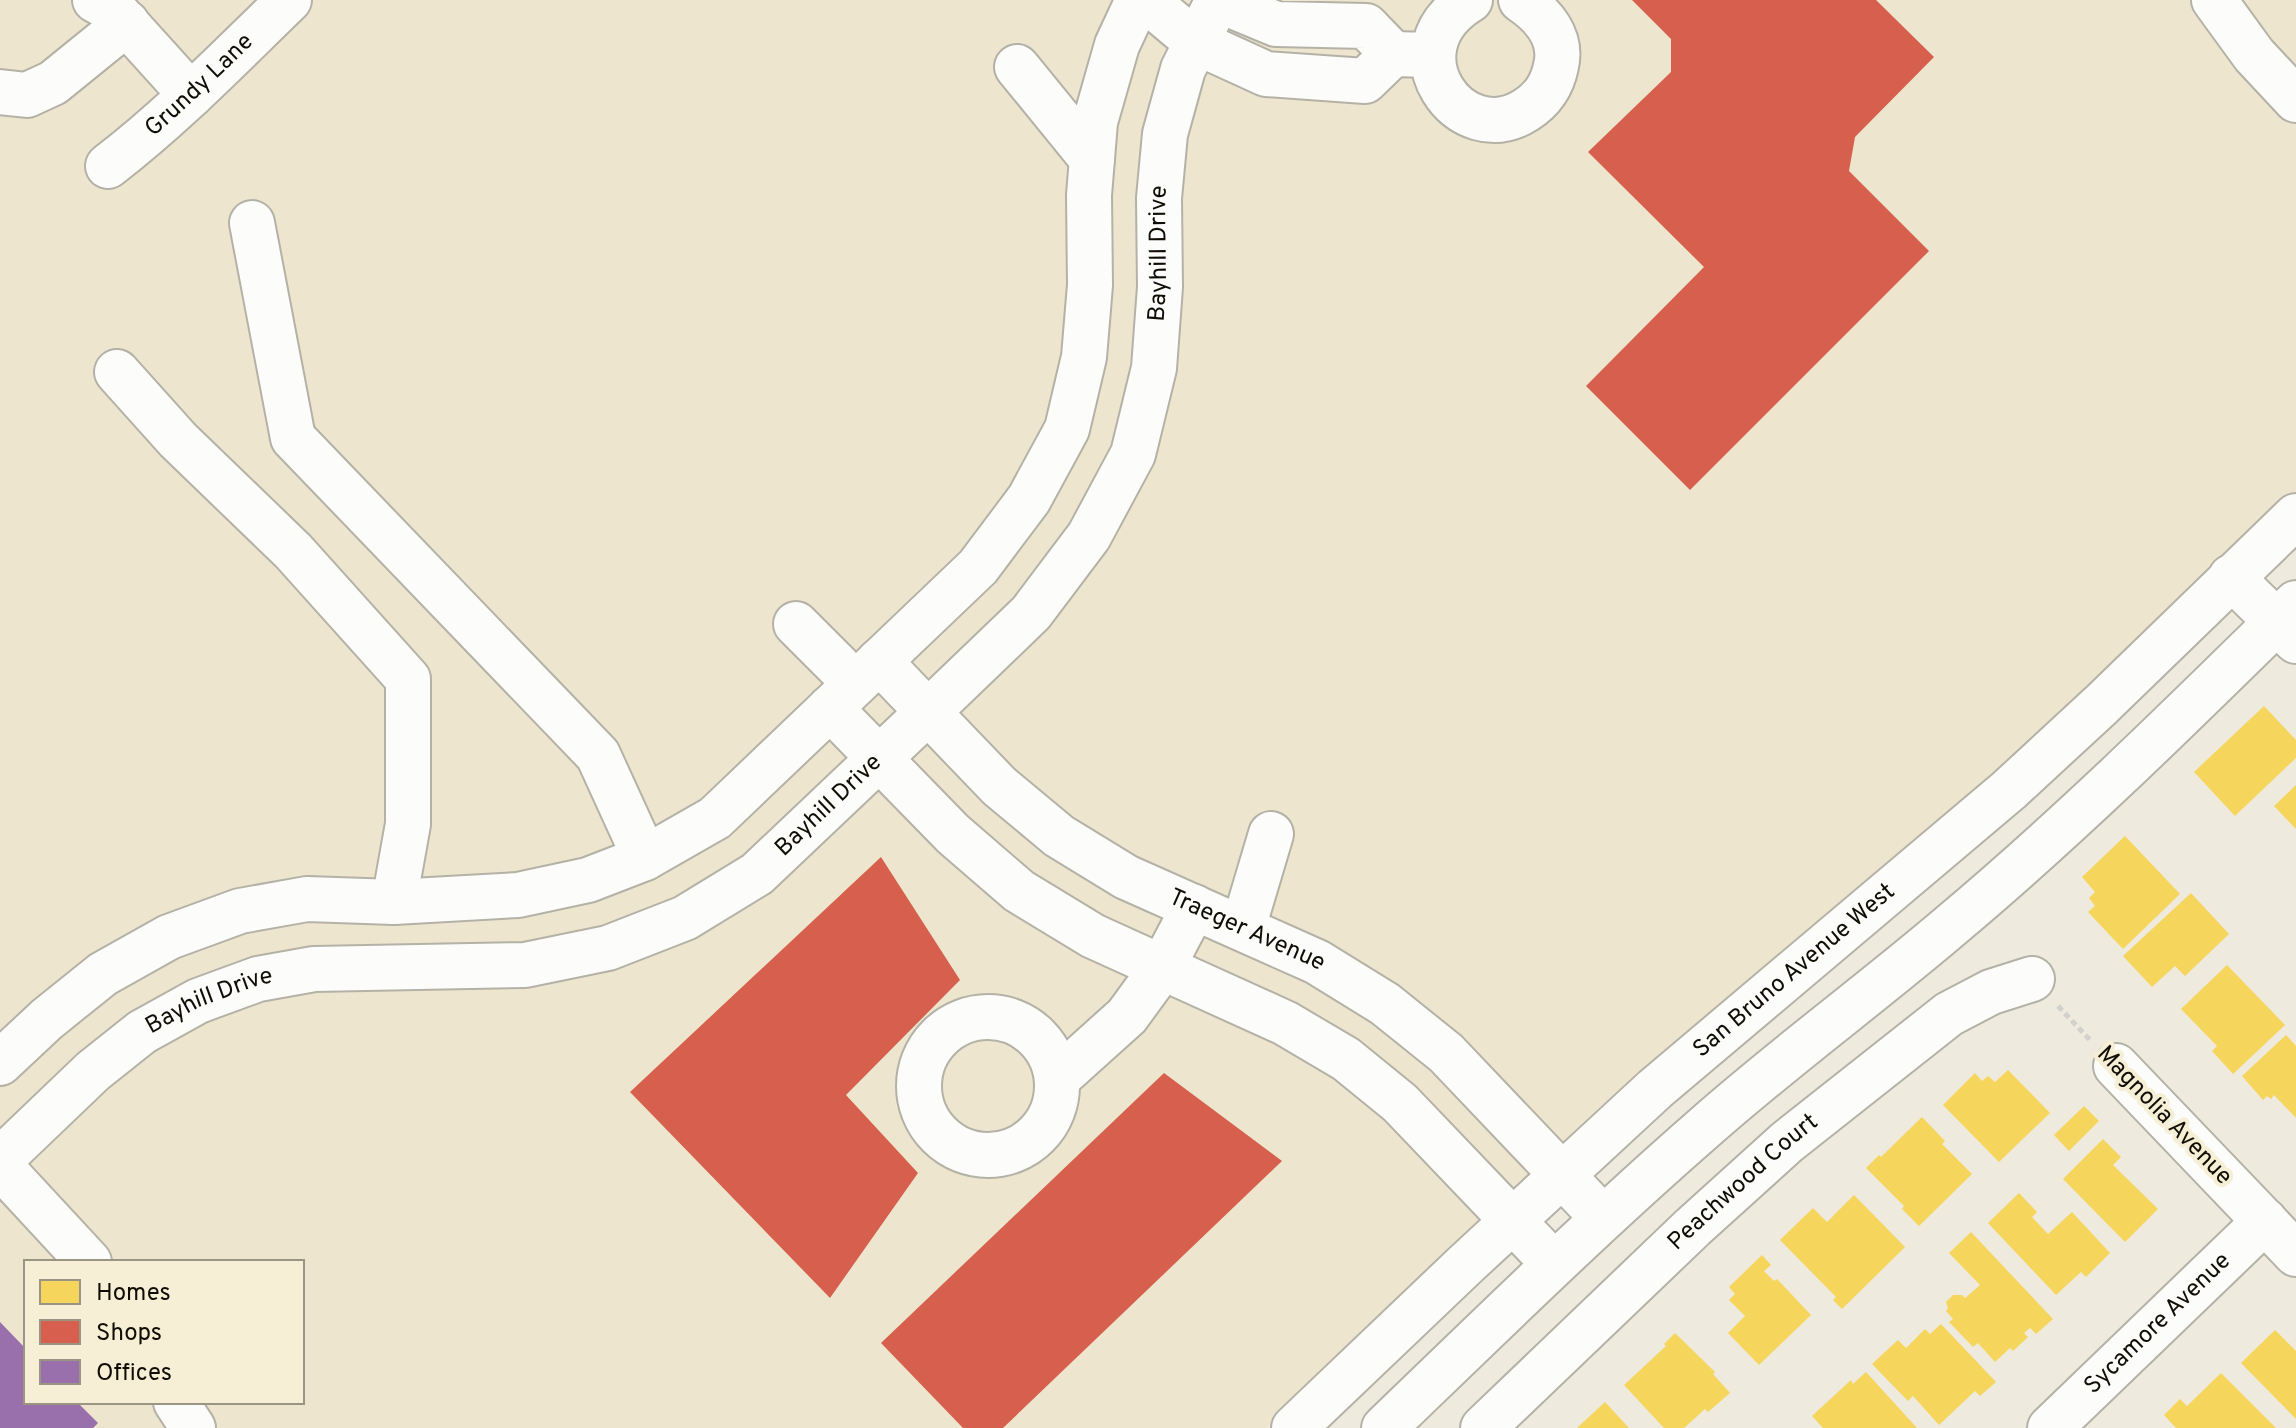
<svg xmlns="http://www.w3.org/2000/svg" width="2296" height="1428" font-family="Overpass,sans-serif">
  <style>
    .built { fill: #ede5cd; fill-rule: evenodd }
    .homes { fill: #f6d55c }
    .shops { fill: #d6604d }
    .offices { fill: #9970ab }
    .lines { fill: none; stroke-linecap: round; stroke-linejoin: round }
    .minor-casing { stroke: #b4b1a7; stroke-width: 48 }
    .major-casing { stroke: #b4b1a7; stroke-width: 48 }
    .path { stroke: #d3d1ce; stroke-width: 5; stroke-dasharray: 6 4; stroke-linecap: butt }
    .minor { stroke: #fcfcfa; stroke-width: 44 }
    .major { stroke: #fcfcfa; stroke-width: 44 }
    .labels { text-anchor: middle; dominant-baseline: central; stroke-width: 8; stroke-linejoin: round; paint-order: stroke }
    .street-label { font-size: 24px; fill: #100d05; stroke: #f6eed5 }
  </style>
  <rect width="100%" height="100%" fill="#eeeadd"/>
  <!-- built -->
  <path class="built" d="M0,0H2296V515L2229,583L1590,1115L1266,1428H0ZM26,1262H302V1402H26Z"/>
  <!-- homes -->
  <g class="homes">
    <polygon points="2264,706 2296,740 2296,758 2235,816 2194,772"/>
    <polygon points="2296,785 2296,829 2274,806"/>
    <polygon points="2125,836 2180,894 2123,949 2088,912 2095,906 2089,898 2095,892 2082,877"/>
    <polygon points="2191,893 2229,934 2185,976 2175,966 2152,987 2123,956"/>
    <polygon points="2227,965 2285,1025 2233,1074 2212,1051 2217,1046 2181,1009"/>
    <polygon points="2286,1035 2296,1046 2296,1118 2274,1095 2271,1099 2267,1096 2263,1100 2242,1076"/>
    <polygon points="2008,1070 2050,1113 1999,1162 1943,1105 1975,1073 1982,1081 1988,1076 1995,1082"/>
    <polygon points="2084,1106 2099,1121 2069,1151 2054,1135"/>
    <polygon points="1922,1117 1945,1141 1942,1144 1972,1174 1919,1226 1902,1209 1904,1206 1866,1168 1879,1155 1881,1157"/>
    <polygon points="2103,1139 2121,1157 2113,1165 2158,1209 2125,1242 2063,1179"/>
    <polygon points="2019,1193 2037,1212 2032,1217 2048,1234 2072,1212 2110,1253 2086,1277 2081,1272 2056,1295 1988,1223"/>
    <polygon points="1854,1195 1905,1247 1842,1309 1833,1300 1836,1297 1780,1240 1813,1208 1827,1222"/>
    <polygon points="1971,1232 2053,1319 2036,1334 2030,1328 2024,1333 2028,1337 2013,1351 2010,1348 1995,1362 1978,1343 1973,1347 1949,1322 1953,1319 1946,1311 1948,1308 1946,1302 1953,1295 1962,1295 1965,1298 1980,1285 1949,1253"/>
    <polygon points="1762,1255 1771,1265 1764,1271 1774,1281 1777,1279 1811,1315 1759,1365 1728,1333 1745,1316 1729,1300 1735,1294 1729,1287"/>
    <polygon points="1941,1324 1996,1382 1980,1396 1975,1391 1939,1425 1913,1396 1908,1401 1872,1364 1898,1340 1906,1348 1925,1329 1930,1334"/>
    <polygon points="2275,1330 2296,1351 2296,1419 2241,1363"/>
    <polygon points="1675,1333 1715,1372 1713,1374 1730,1393 1708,1412 1705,1409 1684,1428 1664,1428 1624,1385 1666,1346 1664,1344"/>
    <polygon points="1866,1372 1917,1428 1823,1428 1812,1416 1851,1380 1853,1384"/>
    <polygon points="2221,1373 2276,1428 2176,1428 2164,1415 2180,1399 2187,1406"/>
    <polygon points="1605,1402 1629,1428 1577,1428"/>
  </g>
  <!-- shops -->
  <g class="shops">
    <polygon points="1632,0 1876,0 1934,57 1855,137 1849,171 1929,251 1690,490 1586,386 1704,267 1588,152 1671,72 1671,39"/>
    <polygon points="881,857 960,980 846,1095 918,1173 830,1298 630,1092"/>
    <polygon points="1164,1073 1282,1161 1003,1428 963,1428 881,1343"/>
  </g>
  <!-- offices -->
  <polygon class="offices" points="0,1322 26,1349 26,1402 77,1402 98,1423 93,1428 0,1428"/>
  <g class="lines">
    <!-- minor casing -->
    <g class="minor-casing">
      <g id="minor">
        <polyline points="95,0 115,11 191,95"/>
        <polyline points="1146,0 1196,42 1266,74 1365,81 1393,54 1432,55"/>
        <polyline points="1218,0 1276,24 1366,26 1393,54"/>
        <path d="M1470,0C1388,50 1460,152 1526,110C1543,99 1552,86 1556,66C1563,37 1543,15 1521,0"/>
        <polyline points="2214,0 2254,55 2296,100"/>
        <polyline points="1017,67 1092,159"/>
        <polyline points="0,92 27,95 53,83 127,23"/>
        <path id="s1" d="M108,166C173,116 230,57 289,0"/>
        <polyline points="252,223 293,438 598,755 645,858"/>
        <polyline points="117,372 178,440 293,551 408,679 408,824 394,902"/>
        <polyline points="2231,577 2296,641"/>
        <polyline points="796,624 839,667"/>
        <path id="s2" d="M879,661L999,786L1059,836L1126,877L1317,962L1385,1004L1446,1053L1603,1218"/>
        <polyline points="830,708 953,834 1019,891 1093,936 1285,1023 1346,1059 1400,1103 1554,1264"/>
        <polyline points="1243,928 1271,834"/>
        <circle cx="988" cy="1086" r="69"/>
        <polyline points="0,1063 47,1019 103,974 169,937 240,911 307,899 394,902 518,895 588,880 645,858 715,818 978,567 1029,499 1067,429 1084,357 1090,285 1089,195 1095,122 1117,45 1138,0"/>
        <polyline points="2116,1066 2296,1254"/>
        <polyline points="1057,1079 1127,1016 1162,968 1194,907"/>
        <path id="s3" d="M0,1160L93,1071L142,1032L198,1001L258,979L314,969L525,965L608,948L685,918L757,874L928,712L1031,613L1089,536L1133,454L1154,368L1160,287L1159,198L1165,134L1183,69L1218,0"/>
        <polyline points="0,1166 89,1262"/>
        <polyline points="176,1402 193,1428"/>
        <path id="s4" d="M1483,1428L1693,1227L1787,1142L1949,1014L1991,992L2032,979"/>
        <path id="s5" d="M2050,1428L2265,1221"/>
      </g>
    </g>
    <!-- major casing -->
    <g class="major-casing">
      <g id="major">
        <path id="s6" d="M1294,1428L1466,1264L1655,1089L2009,790L2101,705L2296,516"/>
        <path d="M1384,1428C1489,1327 1594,1224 1704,1128C1783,1058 1868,996 1948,928C2070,826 2183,714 2296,603"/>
      </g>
    </g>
    <!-- path -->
    <polyline class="path" points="2058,1006 2090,1040"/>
    <!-- minor -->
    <use href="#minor" class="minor"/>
    <!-- major -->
    <use href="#major" class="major"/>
  </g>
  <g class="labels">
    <!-- street labels -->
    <g class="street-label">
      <text stroke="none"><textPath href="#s1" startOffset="122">Grundy Lane</textPath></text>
      <text stroke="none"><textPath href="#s3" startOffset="1610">Bayhill Drive</textPath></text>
      <text stroke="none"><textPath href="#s3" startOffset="938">Bayhill Drive</textPath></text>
      <text stroke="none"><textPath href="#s2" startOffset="462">Traeger Avenue</textPath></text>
      <text stroke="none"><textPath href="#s6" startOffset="678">San Bruno Avenue West</textPath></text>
      <text stroke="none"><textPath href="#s3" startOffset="266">Bayhill Drive</textPath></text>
      <text transform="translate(2164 1116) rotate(46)">Magnolia Avenue</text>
      <text stroke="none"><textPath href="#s4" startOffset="358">Peachwood Court</textPath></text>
      <text stroke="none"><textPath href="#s5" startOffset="150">Sycamore Avenue</textPath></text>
    </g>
  </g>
  <!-- legend -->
  <rect x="24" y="1260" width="280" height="144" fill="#f6eed5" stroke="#9a9482" stroke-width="2"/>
  <rect x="40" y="1280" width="40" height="24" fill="#f6d55c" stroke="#9a9482" stroke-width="2"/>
  <text x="96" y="1300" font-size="24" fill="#100d05">Homes</text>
  <rect x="40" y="1320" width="40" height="24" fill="#d6604d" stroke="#9a9482" stroke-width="2"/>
  <text x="96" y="1340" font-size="24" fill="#100d05">Shops</text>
  <rect x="40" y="1360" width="40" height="24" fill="#9970ab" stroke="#9a9482" stroke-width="2"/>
  <text x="96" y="1380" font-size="24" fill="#100d05">Offices</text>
</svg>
